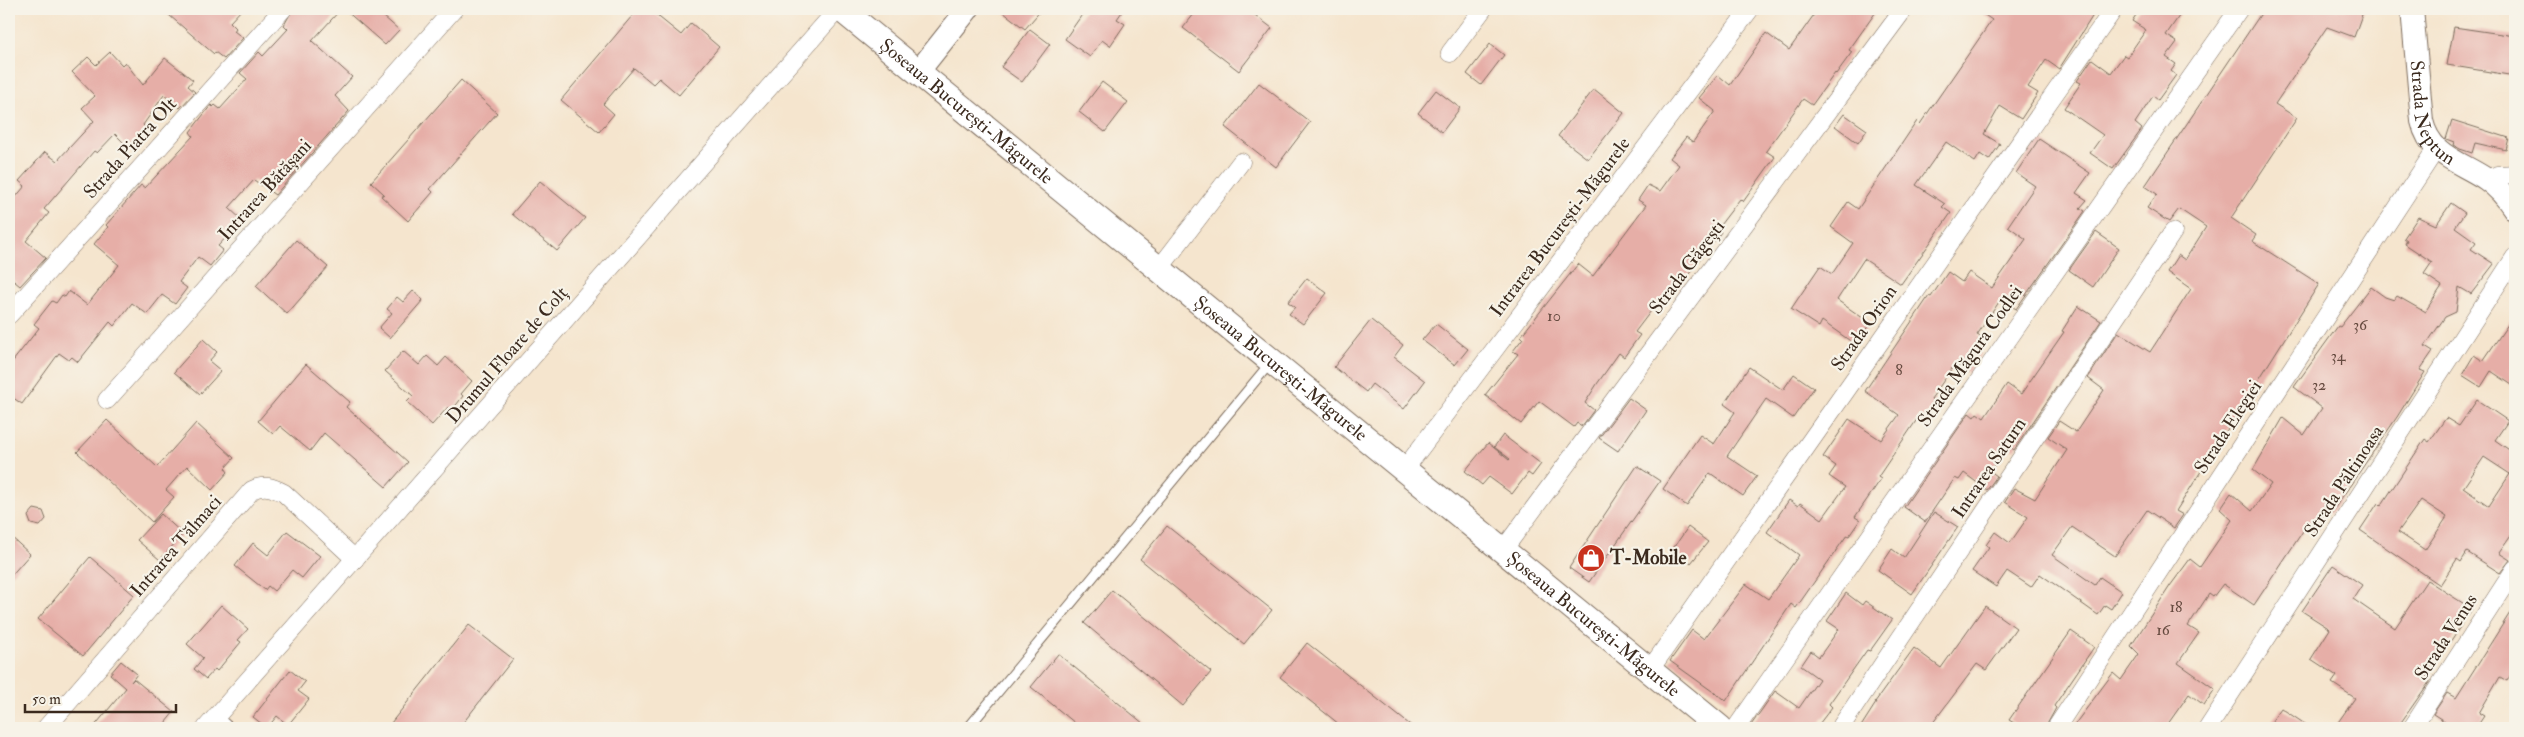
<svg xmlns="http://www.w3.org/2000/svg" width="2524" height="737" font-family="'IM FELL Double Pica',serif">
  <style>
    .building { fill: #e6aea7; fill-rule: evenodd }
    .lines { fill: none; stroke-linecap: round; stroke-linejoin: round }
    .service-casing { stroke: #7c6b5c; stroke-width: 11 }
    .minor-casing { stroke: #7c6b5c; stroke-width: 19 }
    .tertiary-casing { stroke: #7c6b5c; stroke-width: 24 }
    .secondary-casing { stroke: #7c6b5c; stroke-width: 27 }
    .service { stroke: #fff; stroke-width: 9 }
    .minor { stroke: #fff; stroke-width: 18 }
    .tertiary { stroke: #fff; stroke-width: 22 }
    .secondary { stroke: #fff; stroke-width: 25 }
    .labels { text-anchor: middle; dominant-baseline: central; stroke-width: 4.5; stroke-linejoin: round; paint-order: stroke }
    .number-label { font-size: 16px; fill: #664b40 }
    .street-label { font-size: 19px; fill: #3b2a1e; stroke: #f7f3e8 }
    .poi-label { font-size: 19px; font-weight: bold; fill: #3b2a1e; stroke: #f7f3e8; text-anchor: start }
  </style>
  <rect width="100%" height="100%" fill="#f7f3e8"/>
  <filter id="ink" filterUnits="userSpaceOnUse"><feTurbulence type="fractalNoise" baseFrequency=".02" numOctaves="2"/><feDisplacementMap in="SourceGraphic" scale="10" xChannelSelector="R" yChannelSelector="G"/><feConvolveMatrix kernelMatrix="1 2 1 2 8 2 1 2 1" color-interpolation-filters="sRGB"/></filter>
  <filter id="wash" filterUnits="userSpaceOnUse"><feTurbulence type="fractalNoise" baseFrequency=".0096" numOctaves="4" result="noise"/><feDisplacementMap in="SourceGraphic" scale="20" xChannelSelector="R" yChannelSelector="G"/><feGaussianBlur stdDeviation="1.12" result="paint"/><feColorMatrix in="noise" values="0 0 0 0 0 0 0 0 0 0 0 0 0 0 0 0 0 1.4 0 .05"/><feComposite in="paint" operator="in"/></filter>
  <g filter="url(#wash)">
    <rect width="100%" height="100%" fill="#f5e5ce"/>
    <g id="blocks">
      <!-- building -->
      <g class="building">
        <polygon points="162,9 242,9 230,22 236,28 234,31 243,38 224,59 215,52 214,54"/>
        <polygon points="293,9 341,9 312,41 352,77 335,96 349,111 275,195 254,180 229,208 242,220 218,246 223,250 210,266 198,257 179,282 187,288 175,304 162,295 147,314 132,303 114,326 110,322 78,362 72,357 69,360 59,353 22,404 9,395 9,366 39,328 34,324 52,301 56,303 62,295 65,297 69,291 87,305 119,265 94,244 108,227 106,225 141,185 145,188 193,136 190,132 211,105 213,107 215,105 220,109 247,79 240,73 259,52 263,56 288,29 284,25"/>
        <polygon points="344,9 375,9 399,30 385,45"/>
        <polygon points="638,9 649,9 681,35 691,23 719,47 679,95 659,78 653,84 634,68 603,104 614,114 599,132 561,100"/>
        <polygon points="999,9 1042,9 1025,29"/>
        <polygon points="1086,9 1124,9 1117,19 1125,24 1110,46 1102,40 1090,57 1065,39"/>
        <polygon points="1198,9 1247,9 1272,28 1239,71 1183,28"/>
        <polygon points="1818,9 1878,9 1849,50 1852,52 1836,74 1835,73 1812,105 1803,99 1766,151 1775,157 1743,202 1740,199 1717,229 1721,232 1710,247 1709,246 1677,291 1674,289 1665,302 1660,299 1635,332 1640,335 1624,357 1619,353 1597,384 1585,403 1594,410 1582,426 1577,423 1574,427 1539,401 1521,424 1485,395 1518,354 1513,351 1523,338 1521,336 1578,264 1593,276 1646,205 1638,200 1648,185 1660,191 1679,165 1670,158 1686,137 1693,142 1715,111 1699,98 1718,75 1730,85 1766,33 1789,50"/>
        <polygon points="1976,9 2097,9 2059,69 2046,60 2028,87 2038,93 2021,119 2000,106 1984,134 2000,144 1989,160 1980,154 1975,162 1946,142 1916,185 1945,204 1942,207 1951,213 1942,226 1901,284 1864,259 1837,300 1870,323 1856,345 1822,321 1819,327 1791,309 1820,266 1832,274 1853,243 1831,227 1848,202 1858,209 1917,121 1920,124 1992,20"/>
        <polygon points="2140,9 2184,9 2166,35 2177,42 2166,57 2176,64 2171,71 2176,75 2158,100 2153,96 2135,123 2142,129 2113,169 2090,153 2103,135 2064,108 2081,83 2077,81 2092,59 2111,73 2124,55 2127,57 2146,30 2132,21"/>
        <polygon points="2264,9 2364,9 2354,37 2327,27 2275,104 2297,118 2231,218 2256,235 2252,241 2319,284 2176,511 2183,515 2174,528 2147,510 2115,556 2072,527 2052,555 2095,585 2100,577 2122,592 2111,609 2105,605 2098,615 2040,574 2031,587 2007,571 1996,587 1972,571 1989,547 1986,545 1995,532 2010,543 2028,517 2005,502 2014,488 2035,499 2067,450 2048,437 2059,421 2076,432 2104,390 2088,378 2118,332 2150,352 2191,289 2167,272 2178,255 2185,260 2206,227 2179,209 2169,222 2147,208 2157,194 2145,186"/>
        <polygon points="2454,27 2515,36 2515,76 2447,65"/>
        <polygon points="1030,29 1050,44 1022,82 1001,67"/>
        <polygon points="1490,44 1504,55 1481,85 1467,74"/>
        <polygon points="110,52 122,65 125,62 143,85 165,58 193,80 188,86 195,92 180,108 164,95 143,125 146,128 128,147 115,134 97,153 94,151 44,209 49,213 26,241 46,258 20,286 9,277 9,205 25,186 19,181 45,152 57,161 94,121 82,108 95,96 72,72 88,57 96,65"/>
        <polygon points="461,80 497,113 430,189 433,192 408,221 381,196 384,194 371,182"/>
        <polygon points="1102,82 1128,102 1105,132 1079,112"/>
        <polygon points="1259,83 1310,122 1276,167 1225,127"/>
        <polygon points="1594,89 1624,113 1588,159 1558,136"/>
        <polygon points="1436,90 1460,108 1442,132 1418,113"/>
        <polygon points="1844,114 1867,130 1858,143 1835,126"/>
        <polygon points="2452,120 2509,138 2506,150 2475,143 2472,153 2460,149 2453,145 2454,142 2446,139"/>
        <polygon points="2039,139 2090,173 2076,193 2087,200 2080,208 2085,211 2016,309 2001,299 1977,335 1981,337 1974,348 1981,353 1968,373 1955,364 1931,399 1936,402 1924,419 1920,415 1878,477 1881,479 1855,517 1860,520 1849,536 1847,535 1796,608 1791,604 1726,701 1670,661 1692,630 1704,639 1746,584 1768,599 1799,555 1767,532 1789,500 1798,506 1800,503 1822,519 1845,487 1829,476 1836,466 1823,457 1849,419 1881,440 1899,415 1865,391 1929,296 1931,297 1948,272 1962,282 1969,272 1992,288 2026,239 2008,226 2035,186 2016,173"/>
        <polygon points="540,181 585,218 557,251 512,214"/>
        <polygon points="2451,203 2465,213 2455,227 2476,242 2471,249 2494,264 2471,294 2459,287 2456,312 2445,317 2425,346 2433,351 2420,370 2425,372 2397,417 2330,515 2327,513 2314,534 2305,528 2254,605 2223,584 2213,597 2209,594 2188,626 2199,633 2178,663 2215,689 2204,705 2189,694 2165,728 2072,728 2113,673 2121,680 2139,654 2131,646 2170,586 2190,559 2200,567 2232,520 2220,509 2231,493 2252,511 2271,484 2253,470 2283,418 2304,435 2322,408 2294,387 2338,326 2340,327 2371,287 2385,297 2394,300 2397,296 2425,312 2442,286 2424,274 2432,262 2405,244 2407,240 2404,238 2418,217 2436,225"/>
        <polygon points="2096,232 2119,248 2093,287 2069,270"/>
        <polygon points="296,240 328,267 287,314 256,286"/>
        <polygon points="1307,278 1327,293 1303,324 1289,314 1295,307 1288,302"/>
        <polygon points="413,291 423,300 390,338 379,328 392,313 387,309 397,297 403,302"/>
        <polygon points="2078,306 2101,321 2014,450 2009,446 1990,471 1997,476 1987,490 1964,473 1959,480 1955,478 1925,522 1904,507 1969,413 1974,417 1977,413 1984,418 2007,384 2021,394 2064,332 2062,331"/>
        <polygon points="2515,314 2515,387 2491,371 2481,387 2462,375 2474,355 2483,361"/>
        <polygon points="1371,320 1403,345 1394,357 1425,381 1404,409 1372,384 1366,392 1334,367"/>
        <polygon points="1436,324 1468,349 1455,365 1422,340"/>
        <polygon points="203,339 217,352 209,361 221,371 200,394 174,372"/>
        <polygon points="403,351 419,365 427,356 438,366 446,357 472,381 461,394 463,396 457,404 451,410 448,407 432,425 407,402 413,396 385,371"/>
        <polygon points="306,364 350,402 346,407 408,462 386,487 324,433 310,451 280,426 273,434 258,421"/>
        <polygon points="1749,367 1783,390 1794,374 1814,388 1793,418 1766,399 1727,456 1757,476 1743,496 1710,473 1687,506 1663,489 1700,435 1714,444 1735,412 1724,404"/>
        <polygon points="1629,398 1646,410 1618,451 1599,438"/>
        <path d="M2477,400L2508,421L2495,440L2515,454V530L2499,553L2510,560L2500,573L2467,552L2461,562L2457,559L2440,585L2360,530L2378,503L2381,506L2425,439L2429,442L2446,418L2459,426ZM2484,457L2510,474L2489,506L2463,488ZM2421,500L2447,517L2425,550L2398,532Z"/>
        <polygon points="107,420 157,467 196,423 234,458 225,468 228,472 212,490 187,466 166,490 174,497 152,522 77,452"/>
        <polygon points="1503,435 1541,464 1532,476 1528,473 1512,494 1489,477 1482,485 1465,471 1488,443 1509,460 1510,459 1494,447"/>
        <polygon points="1637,466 1660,481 1589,582 1569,568"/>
        <polygon points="34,509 43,511 46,519 40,526 31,524 28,516"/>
        <polygon points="1934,512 1958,527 1912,594 1878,570 1892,549 1904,558"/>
        <polygon points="161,514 183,534 160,560 137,540"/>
        <polygon points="1167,526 1272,610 1244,644 1140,559"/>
        <polygon points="1688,527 1708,542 1691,563 1686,559 1684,562 1670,553"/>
        <polygon points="287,531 320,556 302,578 292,570 274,591 268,586 265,590 235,566 253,543 268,555"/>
        <polygon points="9,535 30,554 9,578"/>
        <polygon points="90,557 134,595 83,656 38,619"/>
        <polygon points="2333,565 2362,585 2353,599 2395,628 2427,580 2472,609 2426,678 2430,681 2397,728 2334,728 2355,698 2332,683 2337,676 2311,659 2330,629 2302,611"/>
        <polygon points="1112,590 1211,672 1183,706 1084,623"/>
        <polygon points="1846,593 1862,605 1865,601 1892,620 1870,651 1867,650 1829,704 1832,707 1816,728 1749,728 1775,691 1799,708 1819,679 1801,666 1811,651 1819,657 1839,629 1827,621"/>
        <polygon points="221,605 248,629 238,640 241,642 217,671 215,669 206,679 194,669 203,658 187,644"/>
        <polygon points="2515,605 2515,668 2507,681 2500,677 2479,713 2484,716 2476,728 2455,728 2433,714 2447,693 2456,698"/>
        <polygon points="1985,606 2016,628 1986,670 1977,664 1929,728 1860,728 1876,703 1875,702 1914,648 1941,668"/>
        <polygon points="469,625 513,659 459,728 387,728"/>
        <polygon points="2071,631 2094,647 2054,706 2056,708 2045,728 2022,728 2009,720"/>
        <polygon points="1307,643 1414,728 1344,728 1280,677"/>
        <polygon points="1058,654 1149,728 1081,728 1031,687"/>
        <polygon points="121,661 137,674 131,682 134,679 174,712 161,728 93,728 126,688 110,674"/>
        <polygon points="290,670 305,682 298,691 309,699 288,725 277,716 267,728 253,717"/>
        <polygon points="2281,708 2311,728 2267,728"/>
      </g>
    </g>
  </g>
  <g filter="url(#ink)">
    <use href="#blocks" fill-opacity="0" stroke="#7c6b5c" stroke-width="1"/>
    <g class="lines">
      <!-- service casing -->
      <g class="service-casing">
        <g id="service">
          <polyline points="216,716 230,728"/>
          <polyline points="968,728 1271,362"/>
        </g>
      </g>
      <!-- minor casing -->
      <g class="minor-casing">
        <g id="minor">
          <polyline points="1450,53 1483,9"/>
          <polyline points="2486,179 2498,175 2515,174"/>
          <polyline points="1159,269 1241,162"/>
          <polyline points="9,315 283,9"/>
          <polyline points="107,400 454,9"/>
          <polyline points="1404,470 1750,9"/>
          <polyline points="1503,550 1904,9"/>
          <polyline points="1649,671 2114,9"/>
          <path d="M46,728L252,490C264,484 272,487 284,493L355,559"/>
          <polyline points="206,728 838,9"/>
          <polyline points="1736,728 2239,9"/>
          <polyline points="1840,728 2173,232"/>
          <polyline points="2056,728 2436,149"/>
          <polyline points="2208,728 2515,257"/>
          <polyline points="2412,728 2515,569"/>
        </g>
      </g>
      <!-- tertiary casing -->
      <g class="tertiary-casing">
        <g id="tertiary">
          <path id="s1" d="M2412,9L2422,121C2430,156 2459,161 2486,179C2498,187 2507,198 2515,210"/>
          <polyline points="918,72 968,9"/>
        </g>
      </g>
      <!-- secondary casing -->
      <g class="secondary-casing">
        <g id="secondary">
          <path id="s2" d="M841,9L1720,728"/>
        </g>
      </g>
      <!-- service -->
      <use href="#service" class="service"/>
      <!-- minor -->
      <use href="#minor" class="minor"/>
      <!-- tertiary -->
      <use href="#tertiary" class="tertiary"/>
      <!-- secondary -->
      <use href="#secondary" class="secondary"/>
    </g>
  </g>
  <!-- icons -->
  <defs>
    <g id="shop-disc" transform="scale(1.4375)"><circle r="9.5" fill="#c8321e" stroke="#f7f3e8"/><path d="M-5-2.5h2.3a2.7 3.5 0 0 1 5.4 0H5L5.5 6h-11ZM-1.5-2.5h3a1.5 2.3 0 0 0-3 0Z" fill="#fff"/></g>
  </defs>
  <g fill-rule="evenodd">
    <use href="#shop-disc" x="1591" y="558"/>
  </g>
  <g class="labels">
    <!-- number labels -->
    <g class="number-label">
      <text x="1554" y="316">10</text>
      <text x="2360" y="325">36</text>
      <text x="2338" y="356">34</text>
      <text x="1899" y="370">8</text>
      <text x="2319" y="385">32</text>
      <text x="2176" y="607">18</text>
      <text x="2163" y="630">16</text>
    </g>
    <!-- street labels -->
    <g class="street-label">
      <text stroke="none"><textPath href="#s1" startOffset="108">Strada Neptun</textPath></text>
      <text stroke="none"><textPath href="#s2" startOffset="162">Șoseaua București-Măgurele</textPath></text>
      <text transform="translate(130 148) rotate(-48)">Strada Piatra Olt</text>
      <text transform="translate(265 190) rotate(-48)">Intrarea Bătășani</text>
      <text transform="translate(1560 227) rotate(-53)">Intrarea București-Măgurele</text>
      <text transform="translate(1687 267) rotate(-53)">Strada Găgești</text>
      <text transform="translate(1864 328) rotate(-55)">Strada Orion</text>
      <text transform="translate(507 355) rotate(-49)">Drumul Floare de Colț</text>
      <text transform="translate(1970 356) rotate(-55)">Strada Măgura Codlei</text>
      <text stroke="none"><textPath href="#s2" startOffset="568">Șoseaua București-Măgurele</textPath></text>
      <text transform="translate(2228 427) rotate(-57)">Strada Elegiei</text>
      <text transform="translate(1989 468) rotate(-56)">Intrarea Saturn</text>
      <text transform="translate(2344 481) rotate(-57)">Strada Păltinoasa</text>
      <text transform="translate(176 546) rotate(-49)">Intrarea Tălmaci</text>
      <text stroke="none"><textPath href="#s2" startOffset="972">Șoseaua București-Măgurele</textPath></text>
      <text transform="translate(2446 637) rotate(-57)">Strada Venus</text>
    </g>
    <!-- poi labels -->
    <g class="poi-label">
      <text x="1610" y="558">T-Mobile</text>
    </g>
  </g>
  <!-- margin -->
  <rect width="2524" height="737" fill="none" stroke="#f7f3e8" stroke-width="30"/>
  <!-- scale -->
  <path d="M25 704v8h151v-8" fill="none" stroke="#3b2a1e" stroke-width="2.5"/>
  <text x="32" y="704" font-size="15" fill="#3b2a1e" stroke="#f7f3e8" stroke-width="4" paint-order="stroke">50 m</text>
</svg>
